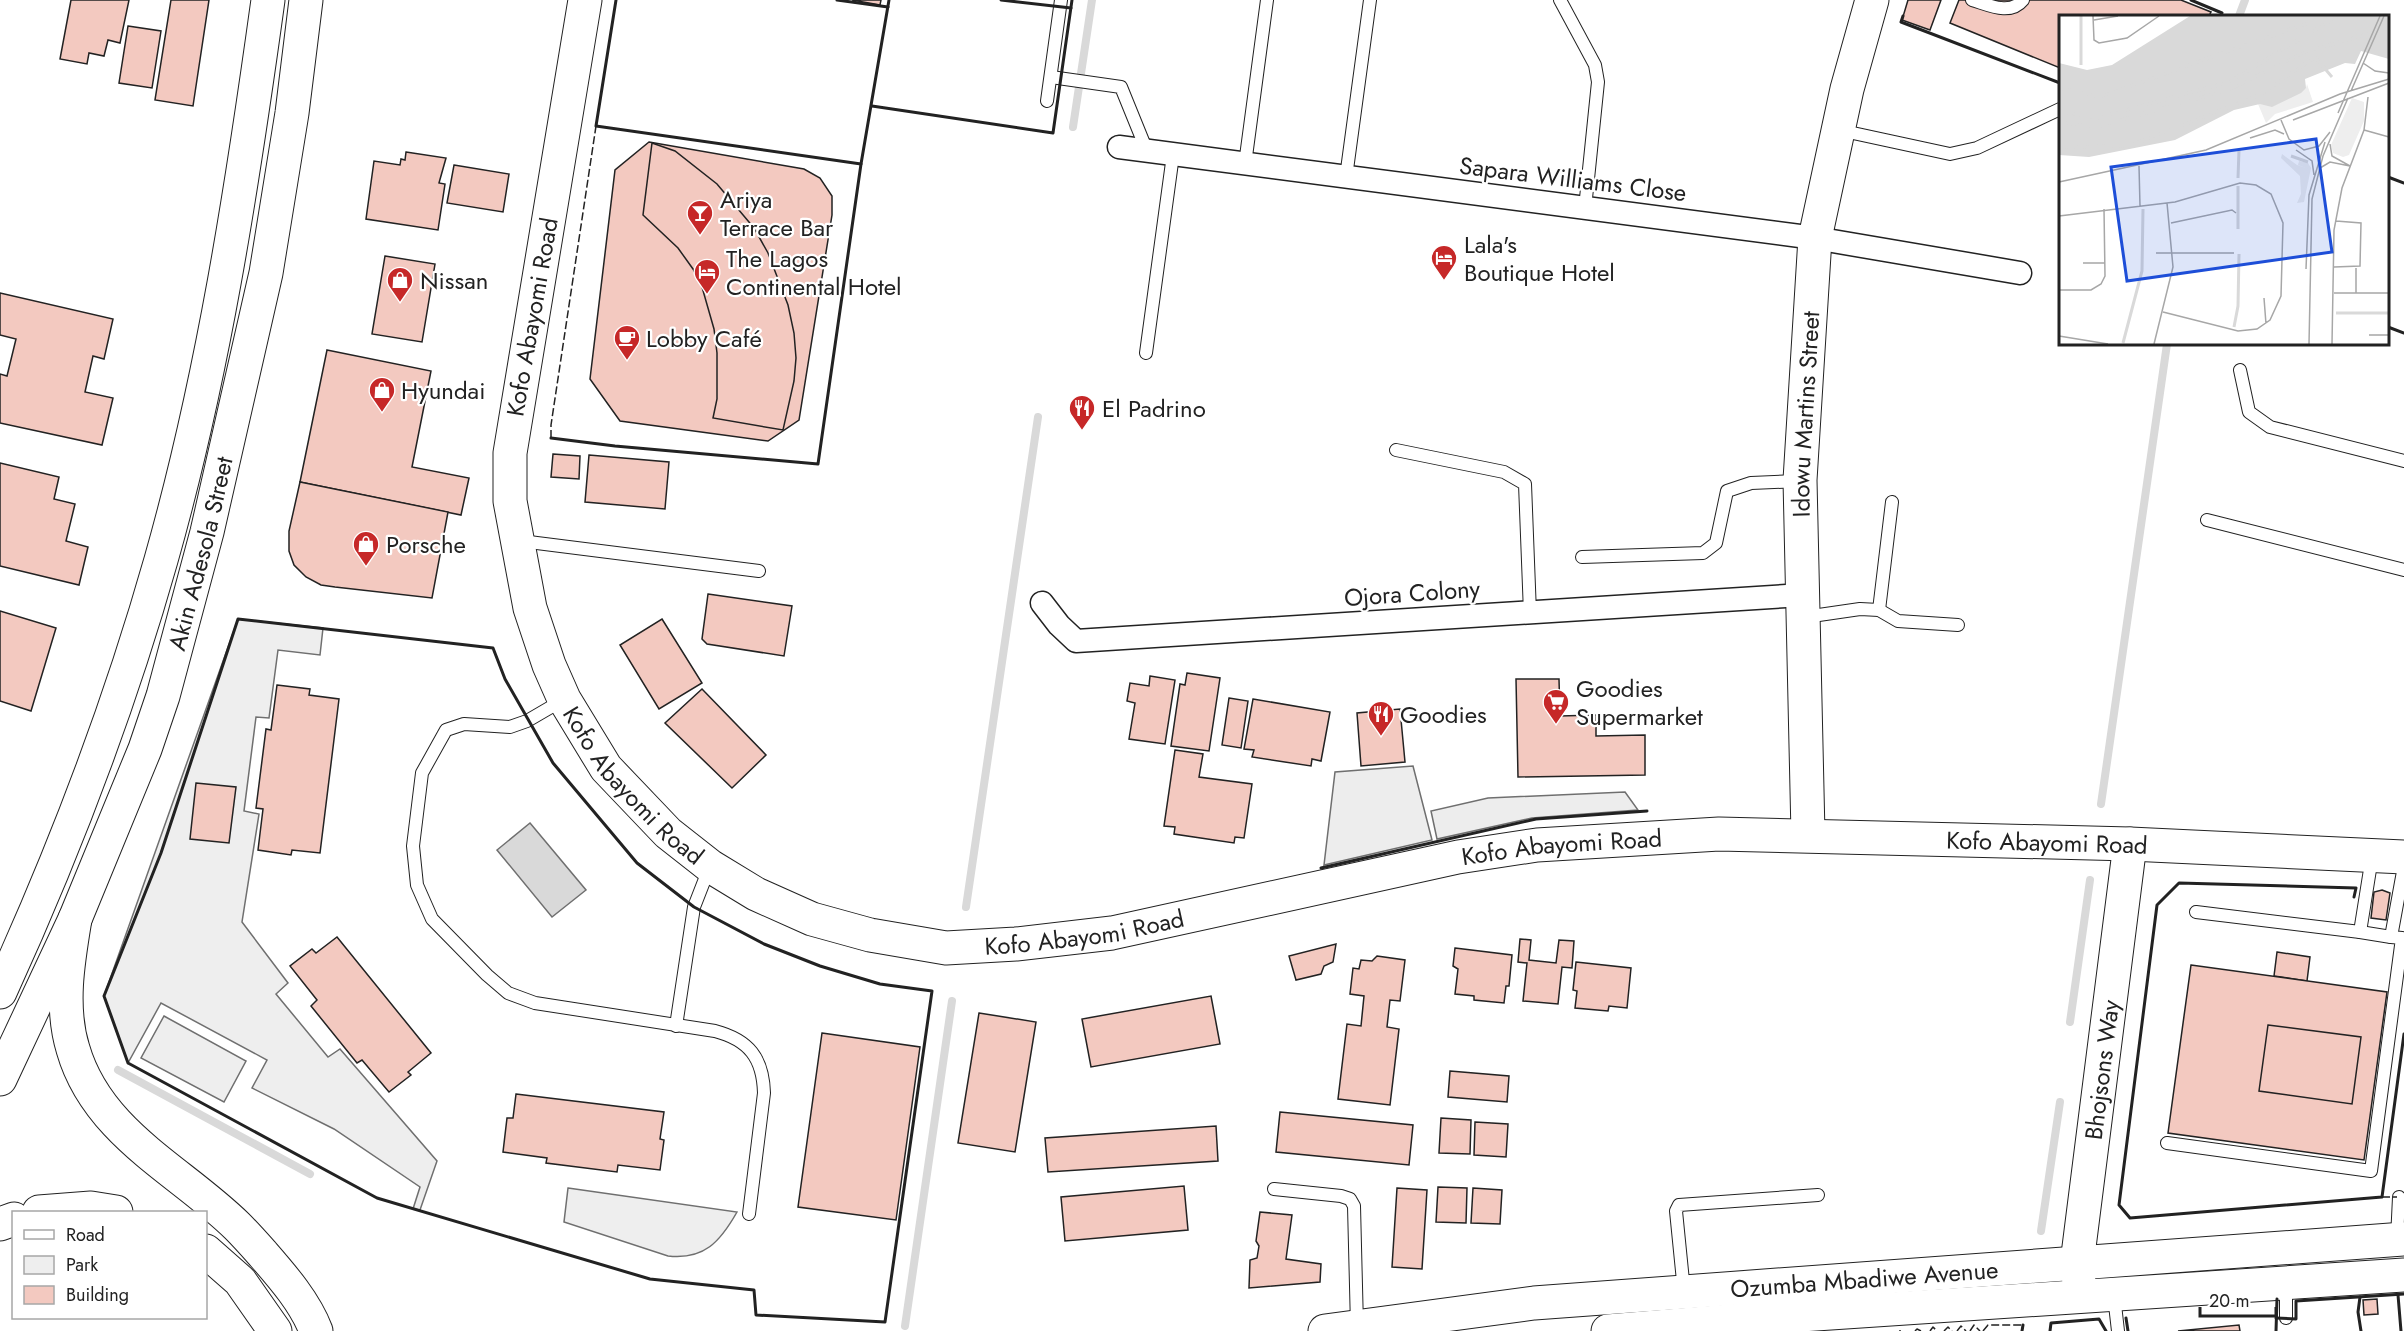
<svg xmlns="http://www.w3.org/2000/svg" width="2404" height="1331" font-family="Jost,sans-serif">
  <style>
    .green { fill: #eee; stroke: #6f6f6f; stroke-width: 1.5 }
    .parking { fill: #ededed; stroke: #6f6f6f; stroke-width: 1.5 }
    .water { fill: #d9d9d9; stroke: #6f6f6f; stroke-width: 1.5 }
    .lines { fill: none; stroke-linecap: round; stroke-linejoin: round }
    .stream { stroke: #d9d9d9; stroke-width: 8 }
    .building { fill: #f3c9c0; stroke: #222; stroke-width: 1.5 }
    .lane-casing { stroke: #222; stroke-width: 14 }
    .street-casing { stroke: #222; stroke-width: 25 }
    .secondary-casing { stroke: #222; stroke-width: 35 }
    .primary-casing { stroke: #222; stroke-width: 35 }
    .highway-casing { stroke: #222; stroke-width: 35 }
    .lane { stroke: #fff; stroke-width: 12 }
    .street { stroke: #fff; stroke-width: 22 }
    .secondary { stroke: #fff; stroke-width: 33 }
    .primary { stroke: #fff; stroke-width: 33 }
    .highway { stroke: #fff; stroke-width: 33 }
    .fence { stroke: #222; stroke-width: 1.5; stroke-dasharray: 8 3; stroke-linecap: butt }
    .wall { stroke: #222; stroke-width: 3 }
    .labels { text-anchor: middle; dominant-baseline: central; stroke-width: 4.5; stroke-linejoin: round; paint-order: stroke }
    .street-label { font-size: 24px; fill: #222; stroke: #fff }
    .poi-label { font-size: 24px; fill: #222; stroke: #fff; text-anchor: start }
    .inset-river { fill: none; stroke: #d9d9d9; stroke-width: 3 }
    .inset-road { fill: none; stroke: #a7a7a7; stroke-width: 1.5 }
    .view { fill: #1d4ed8; fill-opacity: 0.15; stroke: #1d4ed8; stroke-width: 3 }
    .inset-edge { fill: none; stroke: #222; stroke-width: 3 }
  </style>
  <rect width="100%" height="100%" fill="#fff"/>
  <!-- green -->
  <g class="green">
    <polygon points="238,619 323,628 320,655 278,650 269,718 256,717 244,811 259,814 242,922 288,983 276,994 328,1057 340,1049 437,1161 420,1210 413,1209 420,1187 334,1129 252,1088 267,1060 161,1003 128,1063 104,996"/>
    <polygon points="164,1016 246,1061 224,1102 141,1058"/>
    <path d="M568,1188L737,1212C720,1242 704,1260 668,1256L564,1222Z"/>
  </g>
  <!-- parking -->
  <g class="parking">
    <polygon points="1413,766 1432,840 1324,865 1335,772"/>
    <polygon points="1625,792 1638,810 1532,818 1437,839 1431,811 1488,798"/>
  </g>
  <!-- water -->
  <polygon class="water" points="530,823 586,890 552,917 497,850"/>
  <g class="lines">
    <!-- stream -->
    <g class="stream">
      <polyline points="2239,16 2245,0"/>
      <polyline points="1073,127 1092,0"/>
      <polyline points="2101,804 2167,344"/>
      <polyline points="966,907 1038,417"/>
      <polyline points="2070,1022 2090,880"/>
      <polyline points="118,1070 310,1174"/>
      <polyline points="2041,1231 2060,1102"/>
      <polyline points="905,1326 952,1001"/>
    </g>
  </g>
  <!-- building -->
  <g class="building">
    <polygon points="71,0 129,0 120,43 108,40 104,56 89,53 87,64 60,59"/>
    <polygon points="171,0 209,0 193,106 155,100"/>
    <polygon points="852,0 881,0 880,5"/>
    <polygon points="1908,0 1941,0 1930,30 1902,20"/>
    <polygon points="1959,0 2181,0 2211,12 2209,16 2060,16 2060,68 1950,23"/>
    <polygon points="128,26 161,31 152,88 119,83"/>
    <polygon points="649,142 804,169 820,178 832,196 832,215 799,420 768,441 620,421 590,379 615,170"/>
    <polygon points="652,143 675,151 717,184 754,228 768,253 788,305 794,333 796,358 794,381 783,430 713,418 717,399 717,353 714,329 702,287 693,269 678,248 643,215"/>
    <polygon points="406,152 446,158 439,183 445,184 438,230 366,219 374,161 400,165 401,159 405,160"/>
    <polygon points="454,165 509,174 503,212 447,203"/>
    <polygon points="385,256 435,264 422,342 372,334"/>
    <polygon points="0,293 113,319 104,359 93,356 85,392 113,398 102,445 0,423 0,374 7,376 16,339 0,335"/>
    <polygon points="327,350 431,371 412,467 469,478 461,515 300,482"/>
    <polygon points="553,454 580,456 579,479 551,477"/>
    <polygon points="589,455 669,462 665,509 585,502"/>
    <polygon points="0,463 59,477 54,499 75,504 66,541 88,547 79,585 0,566"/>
    <polygon points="300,482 448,512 432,598 335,587 321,585 306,577 294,565 289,551 289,531"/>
    <polygon points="708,594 792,606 784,656 707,644 702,639"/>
    <polygon points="0,611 56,628 31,711 0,701"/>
    <polygon points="662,619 702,683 659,709 620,645"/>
    <polygon points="1187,673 1220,678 1209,751 1171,746 1180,684 1185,685"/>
    <polygon points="1150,676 1175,680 1165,744 1129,739 1135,703 1127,701 1130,683 1149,686"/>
    <polygon points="1516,679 1559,679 1560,716 1596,715 1596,736 1645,735 1645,775 1518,777"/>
    <polygon points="277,685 310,689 309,695 339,699 320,853 292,850 291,855 258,850 263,809 256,808 266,729 271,730"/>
    <polygon points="702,689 766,755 732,788 665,723"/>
    <polygon points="1229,698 1248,701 1241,748 1222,745"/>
    <polygon points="1253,699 1330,712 1321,761 1312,759 1311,766 1252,757 1254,750 1244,749"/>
    <polygon points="1400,709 1405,762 1361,766 1357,713"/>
    <polygon points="1175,750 1203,754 1199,777 1252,784 1244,838 1235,837 1234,843 1174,834 1175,827 1164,826"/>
    <polygon points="196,783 236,787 229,843 190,839"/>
    <polygon points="2382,890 2390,893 2386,920 2371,918 2374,892"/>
    <polygon points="337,937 431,1053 408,1072 411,1075 389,1092 362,1060 357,1063 311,1006 317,1000 290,966 312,949 316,953"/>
    <polygon points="1520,939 1531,940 1529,960 1556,963 1559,940 1574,941 1572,968 1562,967 1558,1004 1523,1001 1527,963 1518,962"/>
    <polygon points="1336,944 1333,962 1324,966 1321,974 1296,980 1289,956"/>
    <polygon points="1455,948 1512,955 1509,986 1506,986 1504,1003 1474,1000 1474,996 1455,994 1458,969 1453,966"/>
    <polygon points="2277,952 2310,957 2307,981 2274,976"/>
    <polygon points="1377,956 1405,960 1400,1001 1390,1000 1387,1027 1399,1029 1390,1105 1338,1099 1347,1024 1361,1026 1364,996 1350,994 1353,968 1359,969 1361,960 1372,961"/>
    <polygon points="1576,962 1631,968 1627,1008 1609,1006 1608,1011 1575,1008 1577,991 1573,990"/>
    <polygon points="2191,965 2387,992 2364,1160 2168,1133"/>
    <polygon points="1211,996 1220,1044 1091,1067 1082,1019"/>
    <polygon points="979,1013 1036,1022 1015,1152 958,1143"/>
    <polygon points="2268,1025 2361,1037 2352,1104 2259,1091"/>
    <polygon points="822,1033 920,1047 896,1220 798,1207"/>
    <polygon points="1450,1071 1509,1076 1507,1102 1448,1097"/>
    <polygon points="516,1094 664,1112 660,1139 664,1140 660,1170 618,1165 617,1172 546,1163 547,1158 503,1152 507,1118 513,1118"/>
    <polygon points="1280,1112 1413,1125 1409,1165 1276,1152"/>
    <polygon points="1441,1118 1471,1120 1470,1154 1439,1153"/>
    <polygon points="1475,1122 1508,1124 1506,1157 1474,1155"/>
    <polygon points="1216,1126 1218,1161 1048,1172 1045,1138"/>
    <polygon points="1184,1186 1188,1230 1065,1241 1061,1197"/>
    <polygon points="1438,1187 1467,1188 1466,1223 1436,1222"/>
    <polygon points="1397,1188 1427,1190 1422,1269 1392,1267"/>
    <polygon points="1473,1188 1502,1190 1500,1224 1471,1223"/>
    <polygon points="1260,1212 1292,1215 1286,1259 1321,1264 1320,1282 1249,1288 1250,1260 1257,1258 1259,1246 1256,1241"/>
    <polygon points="2377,1299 2378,1314 2364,1315 2363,1300"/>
    <polygon points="2239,1325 2240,1331 2178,1331"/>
  </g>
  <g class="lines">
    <!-- lane casing -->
    <g class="lane-casing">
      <g id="lane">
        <polyline points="1560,0 1595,65 1598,82 1585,208"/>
        <path d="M1972,0C1989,5 2010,16 2023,0"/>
        <polyline points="1051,77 1121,87 1147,151"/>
        <polyline points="1047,101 1061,0"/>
        <polyline points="1839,130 1950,154 1977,148 2060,109"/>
        <polyline points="1245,164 1267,0"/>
        <polyline points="1346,177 1370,0"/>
        <polyline points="1146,353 1173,155"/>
        <polyline points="2240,370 2249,412 2270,427 2404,461"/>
        <polyline points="1396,450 1504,472 1525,484 1530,613"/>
        <polyline points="2207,520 2404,570"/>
        <polyline points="521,541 759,571"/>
        <polyline points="1582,557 1703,553 1716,543 1727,491 1751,483 1799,481"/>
        <polyline points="1879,610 1892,502"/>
        <polyline points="1805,617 1860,609 1879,610 1898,621 1958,625"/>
        <path d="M563,700L527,721L510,727L464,724L446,730L422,773L413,846L417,885L432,919L487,975L508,993L535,1003L715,1031C749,1040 763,1058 764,1093L749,1214"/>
        <polyline points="2196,912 2360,932 2372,857"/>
        <polyline points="2360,932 2391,937"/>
        <polyline points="676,1026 694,907 710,866"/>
        <polyline points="2167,1143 2371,1171 2402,938 2391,937 2404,866"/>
        <polyline points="1274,1189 1341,1196 1350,1199 1354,1206 1357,1326"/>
        <polyline points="2397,1239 2399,1197"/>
        <polyline points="1684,1291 1676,1211 1679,1205 1818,1195"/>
        <polyline points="2114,1296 2118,1331"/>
        <polyline points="2286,1318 2286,1284"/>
      </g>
    </g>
    <!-- street casing -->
    <g class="street-casing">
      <g id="street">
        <polyline points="1119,147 1815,238 2020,273"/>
        <polyline points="1042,603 1059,625 1076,641 1803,595"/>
      </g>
    </g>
    <!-- secondary casing -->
    <g class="secondary-casing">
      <g id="secondary">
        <path id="s1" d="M585,0L510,453V501L530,608L549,665L564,699L606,768L668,833L710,866L756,894L812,919L870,935L946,948L1016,944L1112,933L1458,857L1537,845L1719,834L2130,844L2404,857"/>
        <path id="s2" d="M1808,834L1800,480L1815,238L1847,89L1872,0"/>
        <path id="s3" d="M2080,1292L2077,1263L2130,844"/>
      </g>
    </g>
    <!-- primary casing -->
    <g class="primary-casing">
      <g id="primary">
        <path d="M0,992C64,852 119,708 161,560C213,377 242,188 268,0"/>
        <path id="s4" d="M0,1079L75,919L145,749L163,696L207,532L266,273L292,113L306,0"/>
      </g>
    </g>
    <!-- highway casing -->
    <g class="highway-casing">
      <g id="highway">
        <path d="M75,919C68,961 60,1007 73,1049C97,1133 180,1170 237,1226C246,1235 254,1244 262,1253C282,1276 305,1302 316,1331"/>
        <polyline points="39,1212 91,1208 116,1212"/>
        <polyline points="0,1224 14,1219"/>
        <polyline points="206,1251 240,1281 275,1331"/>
        <path id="s5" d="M1325,1331L1534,1303L2404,1239"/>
        <polyline points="1608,1331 1801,1315 2404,1275"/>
      </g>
    </g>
    <!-- lane -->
    <use href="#lane" class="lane"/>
    <!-- street -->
    <use href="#street" class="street"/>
    <!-- secondary -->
    <use href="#secondary" class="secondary"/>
    <!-- primary -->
    <use href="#primary" class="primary"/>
    <!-- highway -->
    <use href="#highway" class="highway"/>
    <!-- fence -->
    <g class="fence">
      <polyline points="551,438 551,425 596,126"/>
      <polyline points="2382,1197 2397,1197"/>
      <polyline points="1899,1331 1901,1331"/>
      <polyline points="1915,1331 1917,1329 1921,1331"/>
      <polyline points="1930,1331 1933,1327 1937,1331"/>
      <polyline points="1944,1331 1948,1327 1952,1331"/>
      <polyline points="1957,1331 1961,1326 1966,1331"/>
      <polyline points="1970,1331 1974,1325 1980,1331"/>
      <polyline points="1983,1331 1988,1325 2023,1325"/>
    </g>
    <!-- wall -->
    <g class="wall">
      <polyline points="616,0 596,126 861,164"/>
      <polyline points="837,0 888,7"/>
      <polyline points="1001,0 1071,8"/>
      <polyline points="2191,0 2222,13 2220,16"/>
      <polyline points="1903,16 1901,22 2060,83"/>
      <polyline points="872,106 1053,133 1072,0"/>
      <polyline points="2388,177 2404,183"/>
      <polyline points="2388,327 2404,333"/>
      <polyline points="551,438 615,446 818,464 861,164 889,0"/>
      <polygon points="238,619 493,648 505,679 553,763 637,863 694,907 764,944 820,966 880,984 932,991 885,1322 756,1315 754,1290 650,1279 377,1198 128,1063 104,996 161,853"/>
      <polyline points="1321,868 1536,819 1647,811"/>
      <polyline points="2354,897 2356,888 2179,883 2157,905 2119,1205 2130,1218 2382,1197 2404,1034"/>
      <polyline points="2398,1295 2401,1331"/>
      <polyline points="2360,1297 2358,1312 2361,1331"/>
      <polyline points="2126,1318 2128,1331"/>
      <polyline points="2276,1318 2296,1319 2296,1301 2404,1294"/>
      <polyline points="2022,1331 2023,1325"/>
      <polyline points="2050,1331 2051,1323 2099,1319 2106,1331"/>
      <polyline points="2276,1331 2277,1299"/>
    </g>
  </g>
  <!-- icons -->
  <defs>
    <g id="bar-pin" transform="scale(1.35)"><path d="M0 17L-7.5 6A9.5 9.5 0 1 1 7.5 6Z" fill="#c62828" stroke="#fff"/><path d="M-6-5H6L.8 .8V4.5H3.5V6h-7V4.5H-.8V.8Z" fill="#fff"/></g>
    <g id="hotel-pin" transform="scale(1.35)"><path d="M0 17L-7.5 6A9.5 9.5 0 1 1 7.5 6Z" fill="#c62828" stroke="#fff"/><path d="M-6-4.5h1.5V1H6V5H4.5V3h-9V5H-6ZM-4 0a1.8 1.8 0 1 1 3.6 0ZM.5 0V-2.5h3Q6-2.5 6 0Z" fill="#fff"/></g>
    <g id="shop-pin" transform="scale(1.35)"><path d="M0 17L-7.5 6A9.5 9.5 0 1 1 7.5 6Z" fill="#c62828" stroke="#fff"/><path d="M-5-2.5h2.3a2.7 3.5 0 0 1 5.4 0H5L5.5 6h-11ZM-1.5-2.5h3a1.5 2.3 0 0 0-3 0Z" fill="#fff"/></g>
    <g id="cafe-pin" transform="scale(1.35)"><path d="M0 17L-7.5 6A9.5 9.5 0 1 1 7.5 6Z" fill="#c62828" stroke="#fff"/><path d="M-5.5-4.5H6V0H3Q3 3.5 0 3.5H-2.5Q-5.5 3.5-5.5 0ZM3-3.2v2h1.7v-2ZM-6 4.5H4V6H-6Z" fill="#fff"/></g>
    <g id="restaurant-pin" transform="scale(1.35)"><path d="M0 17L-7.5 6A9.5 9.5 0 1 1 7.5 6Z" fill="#c62828" stroke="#fff"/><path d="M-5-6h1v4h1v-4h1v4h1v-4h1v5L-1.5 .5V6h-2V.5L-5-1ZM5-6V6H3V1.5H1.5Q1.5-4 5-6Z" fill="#fff"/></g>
    <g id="supermarket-pin" transform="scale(1.35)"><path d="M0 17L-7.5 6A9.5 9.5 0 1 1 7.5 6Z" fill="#c62828" stroke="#fff"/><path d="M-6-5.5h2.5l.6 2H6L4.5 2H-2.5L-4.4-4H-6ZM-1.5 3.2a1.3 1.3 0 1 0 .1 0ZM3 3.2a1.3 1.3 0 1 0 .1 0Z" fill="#fff"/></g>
  </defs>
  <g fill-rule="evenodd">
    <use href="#bar-pin" x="700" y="213"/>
    <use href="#hotel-pin" x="1444" y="258"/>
    <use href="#hotel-pin" x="707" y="272"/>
    <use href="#shop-pin" x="400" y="280"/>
    <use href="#cafe-pin" x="627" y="338"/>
    <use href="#shop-pin" x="382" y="390"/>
    <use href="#restaurant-pin" x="1082" y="408"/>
    <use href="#shop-pin" x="366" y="544"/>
    <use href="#supermarket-pin" x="1556" y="702"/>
    <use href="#restaurant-pin" x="1381" y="714"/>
  </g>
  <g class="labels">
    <!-- street labels -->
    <g class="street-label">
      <text transform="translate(1573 179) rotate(7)">Sapara Williams Close</text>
      <text transform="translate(532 317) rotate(-80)">Kofo Abayomi Road</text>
      <text stroke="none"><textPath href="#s2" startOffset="420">Idowu Martins Street</textPath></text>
      <text stroke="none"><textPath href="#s4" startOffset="564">Akin Adesola Street</textPath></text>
      <text transform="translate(1412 593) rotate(-4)">Ojora Colony</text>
      <text stroke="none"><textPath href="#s1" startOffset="825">Kofo Abayomi Road</textPath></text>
      <text stroke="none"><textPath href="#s1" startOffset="2301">Kofo Abayomi Road</textPath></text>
      <text stroke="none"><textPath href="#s1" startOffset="1815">Kofo Abayomi Road</textPath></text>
      <text stroke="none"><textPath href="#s1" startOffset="1329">Kofo Abayomi Road</textPath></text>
      <text stroke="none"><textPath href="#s3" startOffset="224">Bhojsons Way</textPath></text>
      <text stroke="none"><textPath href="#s5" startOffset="542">Ozumba Mbadiwe Avenue</textPath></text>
    </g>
    <!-- poi labels -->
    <g class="poi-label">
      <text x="720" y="199">Ariya<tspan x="720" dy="28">Terrace Bar</tspan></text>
      <text x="1464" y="244">Lala's<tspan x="1464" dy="28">Boutique Hotel</tspan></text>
      <text x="726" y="258">The Lagos<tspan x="726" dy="28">Continental Hotel</tspan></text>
      <text x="420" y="280">Nissan</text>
      <text x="646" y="338">Lobby Café</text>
      <text x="401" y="390">Hyundai</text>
      <text x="1102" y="408">El Padrino</text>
      <text x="386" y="544">Porsche</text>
      <text x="1576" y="688">Goodies<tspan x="1576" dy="28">Supermarket</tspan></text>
      <text x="1400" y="714">Goodies</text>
    </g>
  </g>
  <!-- overview -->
  <g transform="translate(2059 15)">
    <rect width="330" height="330" fill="#fff"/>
    <path d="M248,69L254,87L216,99L207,108L199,89L247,73ZM293,83L305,87V106L290,140L284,142L274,138L272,130ZM223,139L238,150L247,153L239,150L240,146L249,148L252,153L245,187L238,188L242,179L241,161L222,143Z" fill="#eee"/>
    <path d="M131,1H330V44L302,36L296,49L286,48L246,64L247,73L242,78L213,92L201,89L175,95L116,125L30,142L0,140V48L28,55L53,50Z" fill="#d9d9d9"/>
    <path class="inset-river" d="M22,50V1M0,73L41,82L268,1M0,96L39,103L170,67L279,1M0,107L37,112L172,74L246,37L312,18M0,132L70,131L201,80L256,42L273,62M232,141L249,147M179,163L180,135M179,214V171M277,298H330M175,312L179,291L180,239M64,328L83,256L84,194"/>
    <path class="inset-road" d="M34,1L35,25L40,28L68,23L100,1M35,5L59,1M304,48L316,56L330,58M292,76L325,1M279,98L321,1M222,105L230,124L245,135L260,131L271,117M234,105L330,68M305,115L330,122M191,123L216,115L225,119M271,129L273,141L291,151M237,135L253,146L255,160M80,151L81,191M261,153L271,147L291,151M0,167L147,135L281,79L330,64M0,201L116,187L181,168L197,170L212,179L224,208L222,281L211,305L198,314L179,316L104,297M112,208L173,195L177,198M97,238H175M24,248H46M275,252L301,251L302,208L277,206M247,254L250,180L266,127M0,275H32L42,269L46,261L45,194M275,278H330M297,278V253M205,283L207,309M310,320H330M0,321L49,329M95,329L114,252L108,188M250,329L253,184L264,141L289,83M273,329L275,215L283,173L305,115L309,82"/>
    <path class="view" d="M257,124L273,237L68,266L52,152Z"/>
    <rect width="330" height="330" class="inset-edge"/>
  </g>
  <!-- legend -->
  <rect x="12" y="1211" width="195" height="108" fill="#ffffff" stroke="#a7a7a7" stroke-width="1.5"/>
  <rect x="24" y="1230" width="30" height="9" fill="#ffffff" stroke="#a7a7a7" stroke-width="1.5"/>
  <text x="66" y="1241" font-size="18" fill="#222222">Road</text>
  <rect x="24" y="1256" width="30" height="18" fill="#eeeeee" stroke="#a7a7a7" stroke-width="1.5"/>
  <text x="66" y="1271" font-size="18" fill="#222222">Park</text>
  <rect x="24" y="1286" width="30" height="18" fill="#f3c9c0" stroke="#a7a7a7" stroke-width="1.5"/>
  <text x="66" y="1301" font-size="18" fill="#222222">Building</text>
  <!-- scale -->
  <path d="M2200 1307v9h76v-9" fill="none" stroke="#222222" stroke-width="3"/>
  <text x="2209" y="1307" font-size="18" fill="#222222" stroke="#ffffff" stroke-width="4.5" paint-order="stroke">20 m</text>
</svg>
